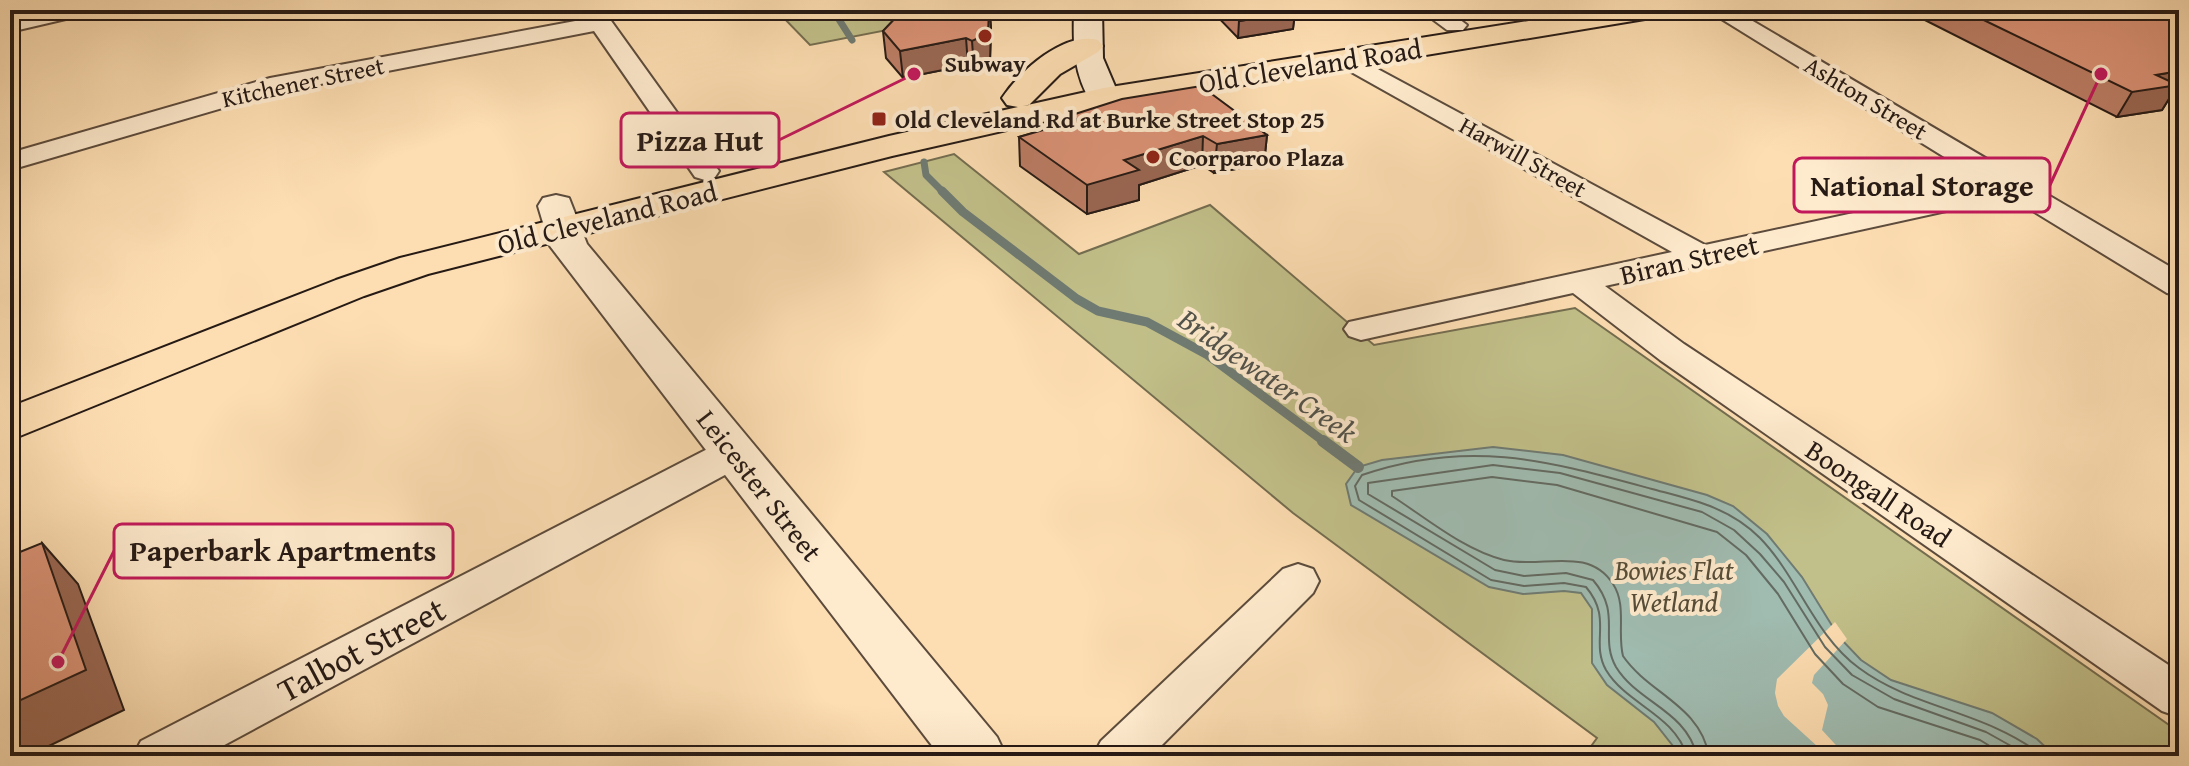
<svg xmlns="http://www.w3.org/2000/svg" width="2189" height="766" font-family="'Gentium Book Plus',serif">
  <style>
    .green { fill: #c2c08a; stroke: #746d50; stroke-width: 2 }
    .water { fill: #a0bcb1; stroke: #6f7b73; stroke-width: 2 }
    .pier { fill: #fddeb2 }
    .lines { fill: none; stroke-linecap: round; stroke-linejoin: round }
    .shore { stroke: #636b63; stroke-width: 2 }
    .stream-far2 { stroke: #6f7b73; stroke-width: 7 }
    .stream-far1 { stroke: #6f7b73; stroke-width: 9 }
    .stream { stroke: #6f7b73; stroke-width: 12 }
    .minor-casing { stroke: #5c4b3c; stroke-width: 4 }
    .tertiary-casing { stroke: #5c4b3c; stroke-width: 4 }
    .secondary-casing { stroke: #261a15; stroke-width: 4 }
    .trunk-casing { stroke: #261a15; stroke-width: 4 }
    .minor { fill: #feeacd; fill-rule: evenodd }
    .tertiary { fill: #feeacd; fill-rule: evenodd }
    .secondary { fill: #feeacd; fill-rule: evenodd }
    .trunk { fill: #fddeb2; fill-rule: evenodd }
    .wall { fill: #bd7e66; stroke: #261a15; stroke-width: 2 }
    .shaded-wall { fill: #9a6753; stroke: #261a15; stroke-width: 2 }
    .building { fill: #dc9377; stroke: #261a15; stroke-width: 2 }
    .poi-dot { fill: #8f2418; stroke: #feeacd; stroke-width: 3 }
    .labels { text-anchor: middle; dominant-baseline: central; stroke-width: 8; stroke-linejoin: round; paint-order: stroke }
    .far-poi-label { font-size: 24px; font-weight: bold; fill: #261a15; stroke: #feeacd; text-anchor: start }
    .far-street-label { font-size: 24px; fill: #261a15; stroke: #feeacd }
    .street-label { font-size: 28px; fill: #261a15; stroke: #feeacd }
    .park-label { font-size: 28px; font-style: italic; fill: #554c38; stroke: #feeacd }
    .water-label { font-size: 30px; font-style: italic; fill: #51534c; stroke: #feeacd }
    .near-street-label { font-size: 34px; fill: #261a15; stroke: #feeacd }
    .leader { fill: none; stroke: #c2185b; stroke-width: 3 }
    .callout-dot { fill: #c2185b; stroke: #feeacd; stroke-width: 3 }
    .callout { fill: #feeacd; stroke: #c2185b; stroke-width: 3 }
    .callout-label { font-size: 30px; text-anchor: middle; font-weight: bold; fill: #261a15 }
  </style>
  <rect width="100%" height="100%" fill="#fddeb2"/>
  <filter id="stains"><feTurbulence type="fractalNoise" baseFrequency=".0025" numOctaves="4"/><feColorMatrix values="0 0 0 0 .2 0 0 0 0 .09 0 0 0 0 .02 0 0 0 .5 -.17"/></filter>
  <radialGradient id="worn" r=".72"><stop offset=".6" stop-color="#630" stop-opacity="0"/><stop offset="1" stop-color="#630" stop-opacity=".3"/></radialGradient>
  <!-- green -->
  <g class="green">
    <polygon points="776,10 906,10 903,27 810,45"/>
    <polygon points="954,154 1079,254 1210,205 1374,345 1575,308 2179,732 2179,756 1584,756 1597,738 1293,513 884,172"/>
  </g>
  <!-- water -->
  <polygon class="water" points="1493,447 1563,455 1707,495 1733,506 1767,534 1802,577 1839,637 1861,660 1891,680 1992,713 2037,739 2055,756 1681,756 1654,722 1607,685 1592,663 1592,609 1581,593 1564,591 1523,594 1489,587 1351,505 1346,484 1358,467 1382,460"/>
  <!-- pier -->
  <polygon class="pier" points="1835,622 1847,639 1814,675 1812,683 1823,694 1828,705 1822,730 1846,756 1828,756 1784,716 1778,706 1775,693 1777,679"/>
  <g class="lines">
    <!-- shore -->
    <g class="shore">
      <path d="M1687,756C1674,714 1627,705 1606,670C1590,641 1613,619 1586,587L1564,583L1524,586L1491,580L1359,500L1355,486L1362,475C1469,438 1548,461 1652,489C1693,500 1729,507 1760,538C1798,577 1814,635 1859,668C1914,709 1984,710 2043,756"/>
      <path d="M1697,756C1686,710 1638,703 1616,667C1599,637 1622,614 1593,580L1566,573L1524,576L1495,570L1368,494V483L1493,465L1560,473L1702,512L1734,530L1760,554L1784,582L1825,647L1852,675L1894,699L1986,732L2029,756"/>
      <path d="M1709,756C1700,705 1649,694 1623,656C1617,633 1627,605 1613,584C1588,545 1541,569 1504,560C1464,550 1426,518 1392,496V491L1492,477L1557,485L1717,532L1746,555L1778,594L1815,654L1843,684L1878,707L1980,740L2006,756"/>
    </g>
    <!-- stream-far2 -->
    <g class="stream-far2">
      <polyline points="833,10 852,40"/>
      <polyline points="924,162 926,175 944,193"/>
    </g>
    <!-- stream-far1 -->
    <polyline class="stream-far1" points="942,191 963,212 1077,299 1098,311 1147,322 1206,354 1326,443"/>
    <!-- stream -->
    <polyline class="stream" points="1323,441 1358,467"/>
    <!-- minor casing -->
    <g class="minor-casing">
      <g id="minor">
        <polygon points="45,10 86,10 83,15 10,32 10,18"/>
        <polygon points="580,10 603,10 609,18 719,171 715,177 705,180 695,177 594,31 274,93 10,170 10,153 270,78 586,19"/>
        <polygon points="1420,10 1447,10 1467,25 1463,30 1447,30"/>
        <polygon points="1707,10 1734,10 2179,272 2179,296 2167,293 2010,197 1605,286 1684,344 2179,672 2179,717 2162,711 1660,360 1573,293 1361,340 1349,336 1344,329 1349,322 1672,252 1337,64 1334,59 1337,54 1346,52 1705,245 1988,184"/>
        <polygon points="735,439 749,442 754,452 749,462 204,756 133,756 141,741 721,442"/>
        <polygon points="1298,564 1313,569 1319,581 1313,593 1151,756 1093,756 1101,741 1283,569"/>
      </g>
    </g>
    <!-- tertiary casing -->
    <g class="tertiary-casing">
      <polygon id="tertiary" points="556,195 569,198 587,244 997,737 1006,756 940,756 550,246 538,206 543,198"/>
    </g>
    <!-- secondary casing -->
    <g class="secondary-casing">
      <path id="secondary" d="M1074,10H1102L1103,58L1120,98L1115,105L1104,108L1093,105C1073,75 1073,44 1074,10Z"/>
    </g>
    <!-- trunk casing -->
    <g class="trunk-casing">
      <path id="trunk" d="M1598,10H1665L1661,16L1651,18L1104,108L892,156L428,274L364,296L10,440V407L336,280L400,258L889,136L1018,107L1007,105L1002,98C1020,71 1064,31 1098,40L1103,46L1098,52L1060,74L1029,105L1023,106L1104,88Z"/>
    </g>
    <!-- minor -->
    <use href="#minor" class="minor"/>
    <!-- tertiary -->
    <use href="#tertiary" class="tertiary"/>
    <!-- secondary -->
    <use href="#secondary" class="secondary"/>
    <!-- trunk -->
    <use href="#trunk" class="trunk"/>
  </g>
  <!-- wall -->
  <g class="wall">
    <polygon points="903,10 990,10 991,28 990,61 974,68 968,65 903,78 886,58 883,31"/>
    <polygon points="1211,10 1364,10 1363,18 1294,19 1293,29 1238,38"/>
    <polygon points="1905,10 2179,10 2172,94 2162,110 2117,117"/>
    <polygon points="1072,115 1267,135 1264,164 1214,173 1202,165 1139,185 1139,200 1087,214 1020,166 1019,137 1072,122"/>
  </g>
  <!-- shaded-wall -->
  <g class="shaded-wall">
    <polygon points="989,10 991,28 990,61 974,68 972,41"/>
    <polygon points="1295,13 1293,29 1238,38 1239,21"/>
    <polygon points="966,38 968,65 903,78 900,51"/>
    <polygon points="2179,71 2179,93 2172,94 2162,110 2117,117 2132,92 2156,75"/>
    <polygon points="1267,135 1264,164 1214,173 1217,144"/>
    <polygon points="1203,136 1202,165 1139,185 1139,200 1087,214 1087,185 1124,160"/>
    <polygon points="42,543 78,584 124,710 28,756 10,756 10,705"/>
  </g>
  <!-- building -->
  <g class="building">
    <polygon points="903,10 989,10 988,34 972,41 966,38 900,51 883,31"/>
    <polygon points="1228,10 1292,10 1295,13 1239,21"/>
    <polygon points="1963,10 2179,10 2179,71 2156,75 2178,85 2132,92"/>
    <polygon points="1201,86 1267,135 1217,144 1203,136 1124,160 1139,170 1087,185 1019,137 1077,120 1072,115 1122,99"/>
    <polygon points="42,543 86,670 10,705 10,556"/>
  </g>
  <!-- markers -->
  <g class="poi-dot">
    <circle cx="985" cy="36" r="8"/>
    <rect x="871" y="111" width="16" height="16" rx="4"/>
    <circle cx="1153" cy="157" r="8"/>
  </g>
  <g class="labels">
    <!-- far-poi labels -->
    <g class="far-poi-label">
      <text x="985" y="63" text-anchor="middle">Subway</text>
      <text x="895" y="119">Old Cleveland Rd at Burke Street Stop 25</text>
      <text x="1169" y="157">Coorparoo Plaza</text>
    </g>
    <!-- far-street labels -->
    <g class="far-street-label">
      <text transform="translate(303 82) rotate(-12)">Kitchener Street</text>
      <text transform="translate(1866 98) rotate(31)">Ashton Street</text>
      <text transform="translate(1523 157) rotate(29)">Harwill Street</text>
    </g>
    <!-- street labels -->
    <g class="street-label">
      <text transform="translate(1310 65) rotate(-9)">Old Cleveland Road</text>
      <text transform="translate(607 217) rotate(-14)">Old Cleveland Road</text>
      <text transform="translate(1689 259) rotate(-13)">Biran Street</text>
      <text transform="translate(760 485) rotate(52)">Leicester Street</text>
      <text transform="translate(1879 493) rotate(34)">Boongall Road</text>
    </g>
    <!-- park labels -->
    <g class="park-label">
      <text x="1674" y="569">Bowies Flat<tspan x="1674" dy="32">Wetland</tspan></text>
    </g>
    <!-- water labels -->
    <g class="water-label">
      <text transform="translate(1268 375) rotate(35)">Bridgewater Creek</text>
    </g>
    <!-- near-street labels -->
    <g class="near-street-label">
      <text transform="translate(361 649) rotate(-28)">Talbot Street</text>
    </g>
  </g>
  <!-- callouts -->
  <path class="leader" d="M914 74L779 140M2101 74L2050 185M58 662L114 551"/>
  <g class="callout-dot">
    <circle cx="914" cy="74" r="8"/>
    <circle cx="2101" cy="74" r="8"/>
    <circle cx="58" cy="662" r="8"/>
  </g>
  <g class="callout">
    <rect x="621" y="113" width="158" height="54" rx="8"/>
    <rect x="1794" y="158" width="256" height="54" rx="8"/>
    <rect x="114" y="524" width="339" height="54" rx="8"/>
  </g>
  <g class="callout-label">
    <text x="700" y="151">Pizza Hut</text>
    <text x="1922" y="196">National Storage</text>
    <text x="283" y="561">Paperbark Apartments</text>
  </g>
  <!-- margin -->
  <rect width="2189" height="766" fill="none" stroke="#fddeb2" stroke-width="40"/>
  <rect x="12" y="12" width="2165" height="742" fill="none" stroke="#261a15" stroke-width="4"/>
  <rect x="20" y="20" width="2149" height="726" fill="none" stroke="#261a15" stroke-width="2"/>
  <rect width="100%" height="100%" filter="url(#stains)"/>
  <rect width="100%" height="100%" fill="url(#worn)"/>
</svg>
